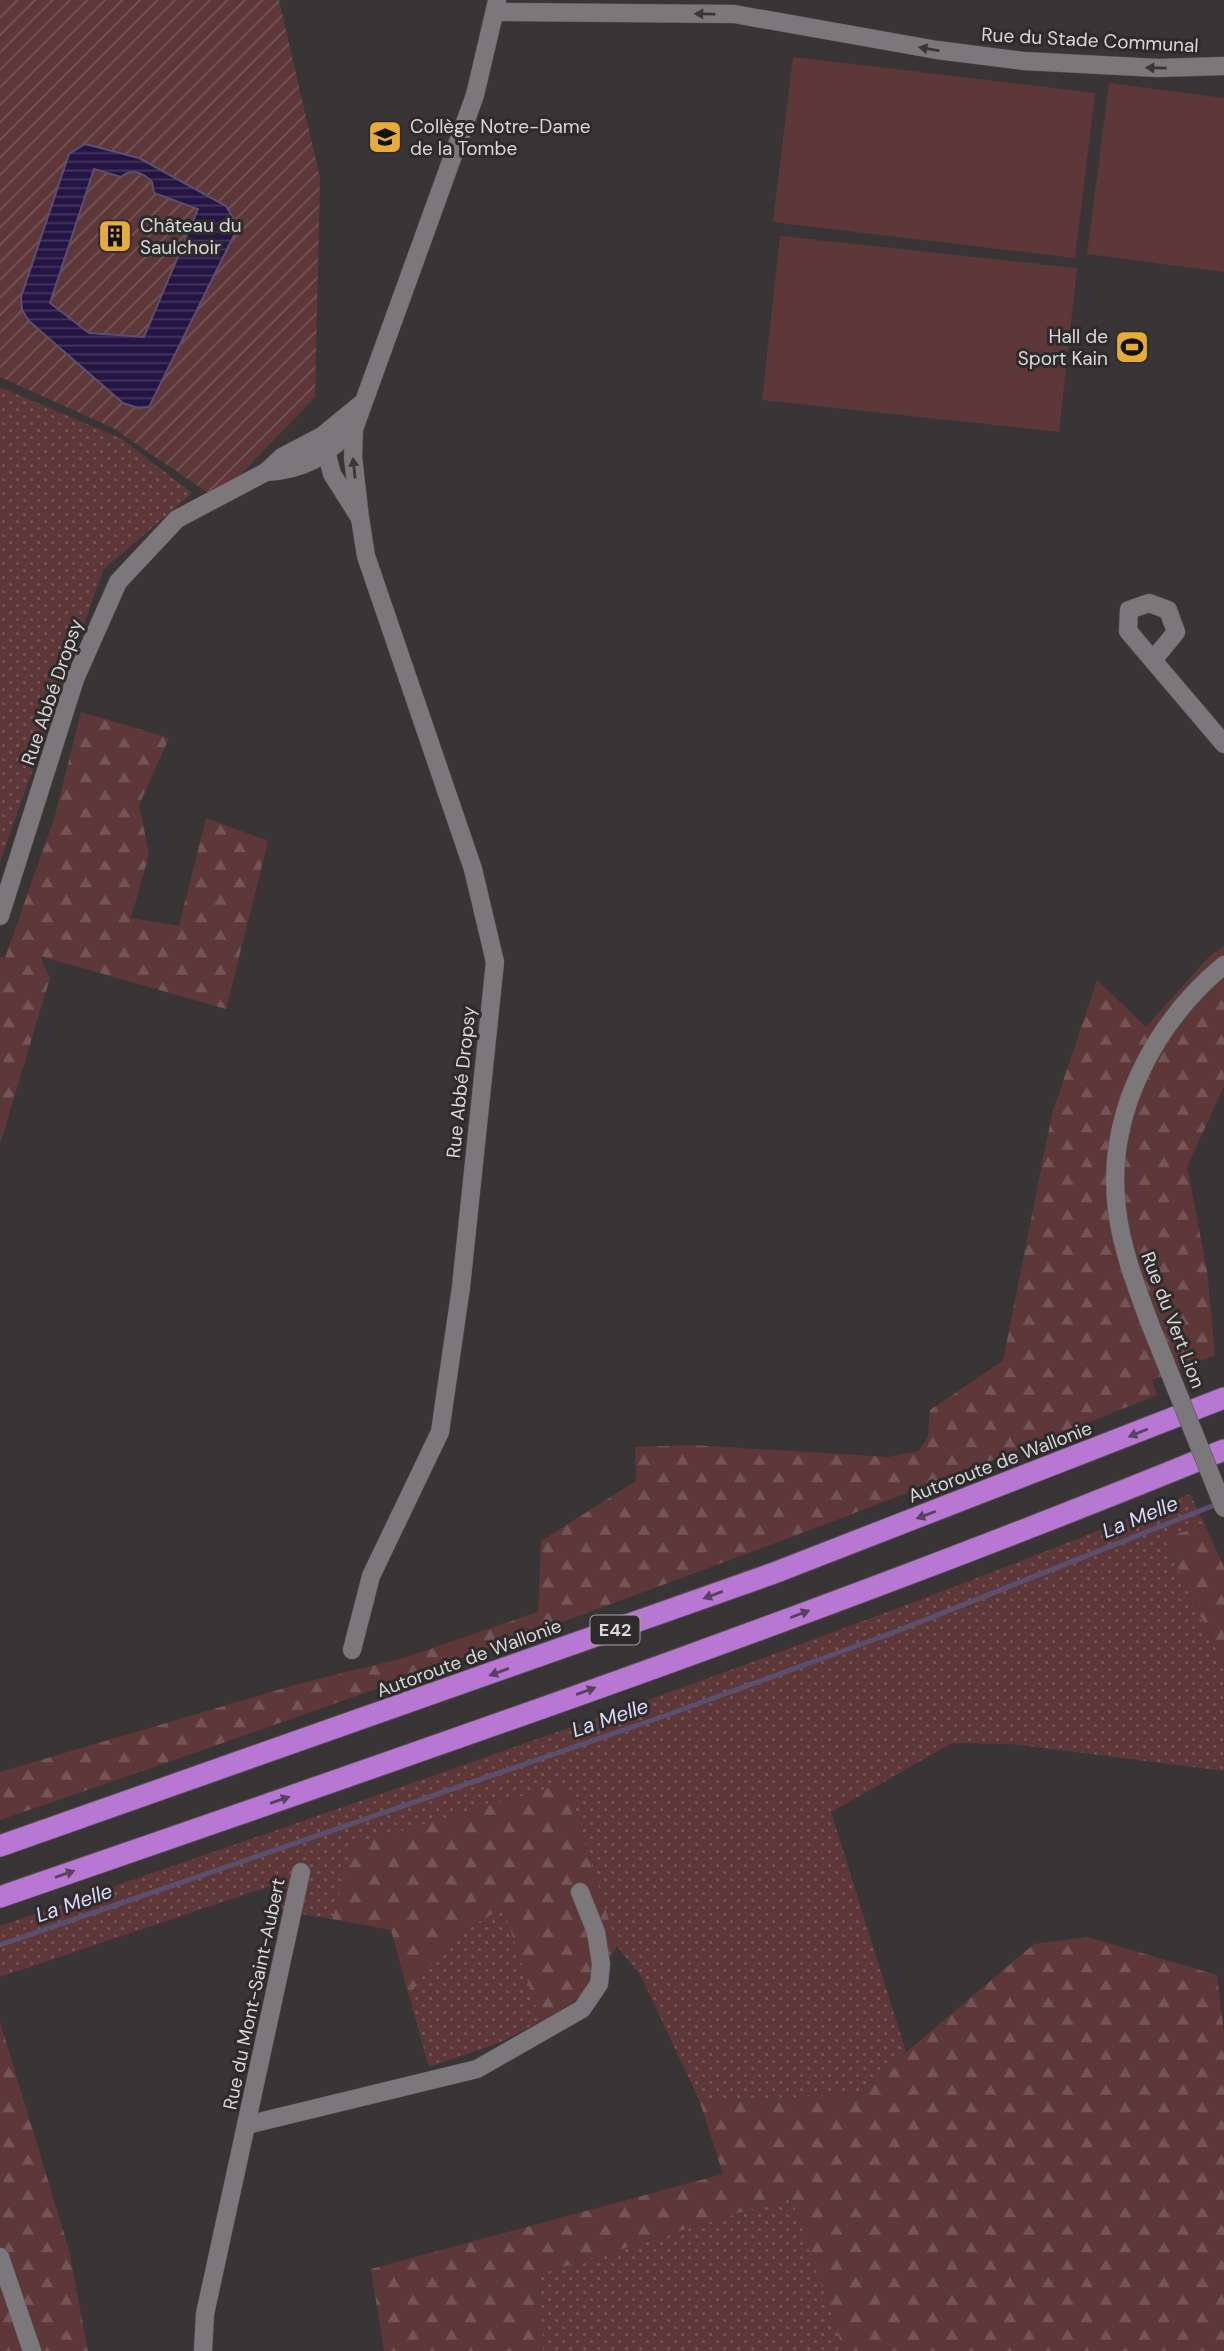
<svg xmlns="http://www.w3.org/2000/svg" width="1224" height="2351" font-family="'DM Sans',sans-serif">
  <style>
    .grass { fill: url(#grass-dots) }
    .forest { fill: url(#forest-firs) }
    .garden { fill: url(#garden-furrows) }
    .pitch { fill: #5e3839 }
    .water { fill: url(#water-rules); stroke: #5b4f70; stroke-width: 2; fill-rule: evenodd }
    .lines { fill: none; stroke-linecap: round; stroke-linejoin: round }
    .stream { stroke: #5b4f70; stroke-width: 5 }
    .minor-casing { stroke: #585456; stroke-width: 19 }
    .highway-casing { stroke: #585456; stroke-width: 23 }
    .minor { stroke: #7c777a; stroke-width: 18 }
    .highway { stroke: #b877d3; stroke-width: 21 }
    .minor-bridge-casing { stroke: #585456; stroke-width: 19; stroke-linecap: butt }
    .minor-bridge { stroke: #7c777a; stroke-width: 18 }
    .oneway { fill: #3a3639 }
    .oneway2 { fill: #57425f }
    .labels { text-anchor: middle; dominant-baseline: central; stroke-width: 6; stroke-linejoin: round; paint-order: stroke }
    .shield { fill: #2e2b2d; stroke: #a6a3a5; stroke-width: 2 }
    .shield-label { font-size: 18px; font-weight: bold; fill: #d9d7d8 }
    .street-label { font-size: 19px; fill: #d9d7d8; stroke: #2e2b2d }
    .poi-label { font-size: 19px; fill: #d9d7d8; stroke: #2e2b2d; text-anchor: start }
    .water-label { font-size: 21px; font-style: italic; fill: #dfd8fa; stroke: #2e2b2d }
  </style>
  <defs>
    <pattern id="grass-dots" width="8" height="8" patternUnits="userSpaceOnUse" patternTransform="scale(1.75)"><rect width="8" height="8" fill="#5e3839"/><path d="M2 2h.1M6 6h.1" fill="none" stroke="#745455" stroke-width="1.8" stroke-linecap="round"/></pattern>
    <pattern id="forest-firs" width="22" height="20" patternUnits="userSpaceOnUse" patternTransform="scale(1.75)"><rect width="22" height="20" fill="#5e3839"/><path d="M5 1l3.5 6h-7zM16 11l3.5 6h-7z" fill="#745455"/></pattern>
    <pattern id="garden-furrows" width="10" height="10" patternUnits="userSpaceOnUse" patternTransform="scale(1.75)"><rect width="10" height="10" fill="#5e3839"/><path d="M-1 1l2-2M0 10L10 0M9 11l2-2" fill="none" stroke="#745455"/></pattern>
    <pattern id="water-rules" width="6" height="5" patternUnits="userSpaceOnUse" patternTransform="scale(1.75)"><rect width="6" height="5" fill="#251544"/><path d="M0 2.5h6" fill="none" stroke="#44365e"/></pattern>
  </defs>
  <rect width="100%" height="100%" fill="#393537"/>
  <!-- grass -->
  <g class="grass">
    <polygon points="0,387 122,439 192,493 103,570 0,862"/>
    <path d="M1190,1494L1205,1525L1164,1538L1224,1666V1771L1013,1744L952,1743L831,1812L906,2052L857,2094L700,2102L641,1976L617,1946L566,1783L354,1845L332,1919L278,1910L282,1882L0,1977V1926C399,1787 799,1653 1190,1494Z"/>
    <polygon points="503,1908 541,2021 499,2043 429,2067 409,1996 449,1939"/>
    <polygon points="792,2197 844,2351 543,2351 540,2274"/>
  </g>
  <!-- forest -->
  <g class="forest">
    <polygon points="81,712 169,738 139,805 149,854 131,918 179,926 206,818 268,841 226,1009 40,956 50,978 0,1144 0,957 5,958 55,816"/>
    <path d="M1224,946V1086L1187,1167L1207,1270L1215,1355L1152,1380L1157,1395C775,1548 389,1687 0,1820V1772L298,1684L404,1658L538,1612L541,1541L636,1481L635,1447L691,1445L888,1457L919,1451L928,1437L930,1410L1003,1361L1052,1114L1097,980L1146,1027L1208,958Z"/>
    <polygon points="1205,1525 1224,1567 1224,1666 1164,1538"/>
    <path d="M566,1783L617,1946C591,1989 586,1997 541,2021L503,1908L449,1939L409,1996L391,1930L332,1919L353,1845Z"/>
    <polygon points="1087,1937 1217,1975 1224,2034 1224,2351 844,2351 791,2197 540,2274 543,2351 384,2351 371,2269 723,2174 700,2102 857,2094 1034,1944"/>
    <polygon points="0,2022 69,2250 88,2351 0,2351"/>
  </g>
  <!-- garden -->
  <polygon class="garden" points="0,0 279,0 320,178 315,397 217,499 113,428 0,377"/>
  <!-- pitch -->
  <g class="pitch">
    <polygon points="793,57 1095,93 1075,258 773,222"/>
    <polygon points="1109,83 1224,98 1224,272 1087,254"/>
    <polygon points="780,236 1077,268 1059,432 762,400"/>
  </g>
  <!-- water -->
  <path class="water" d="M85,144L139,158L226,206L238,227L149,407L138,408L123,403L29,321L22,310L21,297L69,154ZM94,169L121,177C131,168 143,172 152,182L154,193L198,209L144,337L89,333L50,303Z"/>
  <g class="lines">
    <!-- stream -->
    <polyline class="stream" points="0,1945 667,1715 892,1633 1217,1504"/>
    <!-- minor casing -->
    <g class="minor-casing">
      <g id="minor">
        <polyline points="496,12 734,14 937,50 1024,61 1158,68 1224,66"/>
        <polyline points="324,443 332,474 360,518 353,457 354,429"/>
        <path d="M266,472C309,469 322,456 354,429L475,95L497,1"/>
        <polyline points="1154,659 1176,632 1168,610 1149,603 1129,610 1128,631 1224,744"/>
        <polyline points="0,916 75,679 118,582 177,519 266,472 282,457 322,436 361,404"/>
        <path d="M1150,1324C1136,1286 1122,1250 1117,1210C1105,1116 1153,1024 1224,965"/>
        <polyline points="352,1650 371,1576 440,1432 461,1287 495,962 473,869 366,556 360,518"/>
        <polyline points="247,2125 477,2069 582,2009 599,1984 601,1964 596,1932 580,1892"/>
        <polyline points="0,2257 32,2351"/>
        <polyline points="203,2351 205,2314 301,1872"/>
      </g>
    </g>
    <!-- highway casing -->
    <g class="highway-casing">
      <g id="highway">
        <polyline points="0,1846 774,1573 1224,1398"/>
        <path d="M0,1897C410,1755 822,1615 1224,1450"/>
      </g>
    </g>
    <!-- minor -->
    <use href="#minor" class="minor"/>
    <!-- highway -->
    <use href="#highway" class="highway"/>
    <!-- minor-bridge casing -->
    <g class="minor-bridge-casing">
      <polyline id="minor-bridge" points="1150,1324 1224,1508"/>
    </g>
    <!-- minor-bridge -->
    <use href="#minor-bridge" class="minor-bridge"/>
  </g>
  <!-- one-way arrows -->
  <defs><path id="oneway-solid" d="M-6-.8H1V-3.2L6.5 0L1 3.2V.8H-6Z" transform="scale(1.75)"/></defs>
  <g class="oneway">
    <use href="#oneway-solid" transform="translate(705 14) rotate(-179)"/>
    <use href="#oneway-solid" transform="translate(929 49) rotate(-170)"/>
    <use href="#oneway-solid" transform="translate(1156 68) rotate(-179)"/>
    <use href="#oneway-solid" transform="translate(354 468) rotate(-96)"/>
  </g>
  <g class="oneway2">
    <use href="#oneway-solid" transform="translate(1138 1433) rotate(158)"/>
    <use href="#oneway-solid" transform="translate(926 1515) rotate(159)"/>
    <use href="#oneway-solid" transform="translate(713 1595) rotate(160)"/>
    <use href="#oneway-solid" transform="translate(800 1614) rotate(-21)"/>
    <use href="#oneway-solid" transform="translate(499 1672) rotate(160)"/>
    <use href="#oneway-solid" transform="translate(586 1691) rotate(-20)"/>
    <use href="#oneway-solid" transform="translate(280 1800) rotate(-19)"/>
    <use href="#oneway-solid" transform="translate(65 1874) rotate(-19)"/>
  </g>
  <!-- icons -->
  <defs>
    <g id="school-square" transform="scale(1.75)"><rect x="-9" y="-9" width="18" height="18" rx="4" fill="#e7ac37" stroke="#2e2b2d"/><path d="M0-5L7-2L0 1L-7-2ZM-4 1L0 2.5L4 1V4Q0 6-4 4Z" fill="#111"/></g>
    <g id="building-square" transform="scale(1.75)"><rect x="-9" y="-9" width="18" height="18" rx="4" fill="#e7ac37" stroke="#2e2b2d"/><path d="M-4-6H4V6H1V3H-1V6H-4ZM-2.5-4.3h1.7v1.8h-1.7ZM.8-4.3h1.7v1.8H.8ZM-2.5-1h1.7V.8h-1.7ZM.8-1h1.7V.8H.8Z" fill="#111"/></g>
    <g id="stadium-square" transform="scale(1.75)"><rect x="-9" y="-9" width="18" height="18" rx="4" fill="#e7ac37" stroke="#2e2b2d"/><path d="M0-5a6.5 5 0 1 0 0 10a6.5 5 0 1 0 0-10ZM-3.5-1.8h7v3.6h-7Z" fill="#111"/></g>
  </defs>
  <g fill-rule="evenodd">
    <use href="#school-square" x="385" y="137"/>
    <use href="#building-square" x="115" y="236"/>
    <use href="#stadium-square" x="1132" y="347"/>
  </g>
  <g class="labels">
    <!-- shield labels -->
    <rect class="shield" x="590.5" y="1615.5" width="49" height="29" rx="5"/>
    <g class="shield-label">
      <text x="615" y="1630">E42</text>
    </g>
    <!-- street labels -->
    <g class="street-label">
      <text transform="translate(1090 40) rotate(3)">Rue du Stade Communal</text>
      <text transform="translate(52 692) rotate(-71)">Rue Abbé Dropsy</text>
      <text transform="translate(461 1082) rotate(-84)">Rue Abbé Dropsy</text>
      <text transform="translate(1173 1320) rotate(69)">Rue du Vert Lion</text>
      <text transform="translate(1000 1462) rotate(-21)">Autoroute de Wallonie</text>
      <text transform="translate(469 1658) rotate(-20)">Autoroute de Wallonie</text>
      <text transform="translate(254 1994) rotate(-78)">Rue du Mont-Saint-Aubert</text>
    </g>
    <!-- poi labels -->
    <g class="poi-label">
      <text x="410" y="126">Collège Notre-Dame<tspan x="410" dy="22">de la Tombe</tspan></text>
      <text x="140" y="225">Château du<tspan x="140" dy="22">Saulchoir</tspan></text>
      <text x="1108" y="336" text-anchor="end">Hall de<tspan x="1108" dy="22">Sport Kain</tspan></text>
    </g>
    <!-- water labels -->
    <g class="water-label">
      <text transform="translate(1140 1517) rotate(-22)">La Melle</text>
      <text transform="translate(610 1718) rotate(-19)">La Melle</text>
      <text transform="translate(74 1903) rotate(-19)">La Melle</text>
    </g>
  </g>
</svg>
